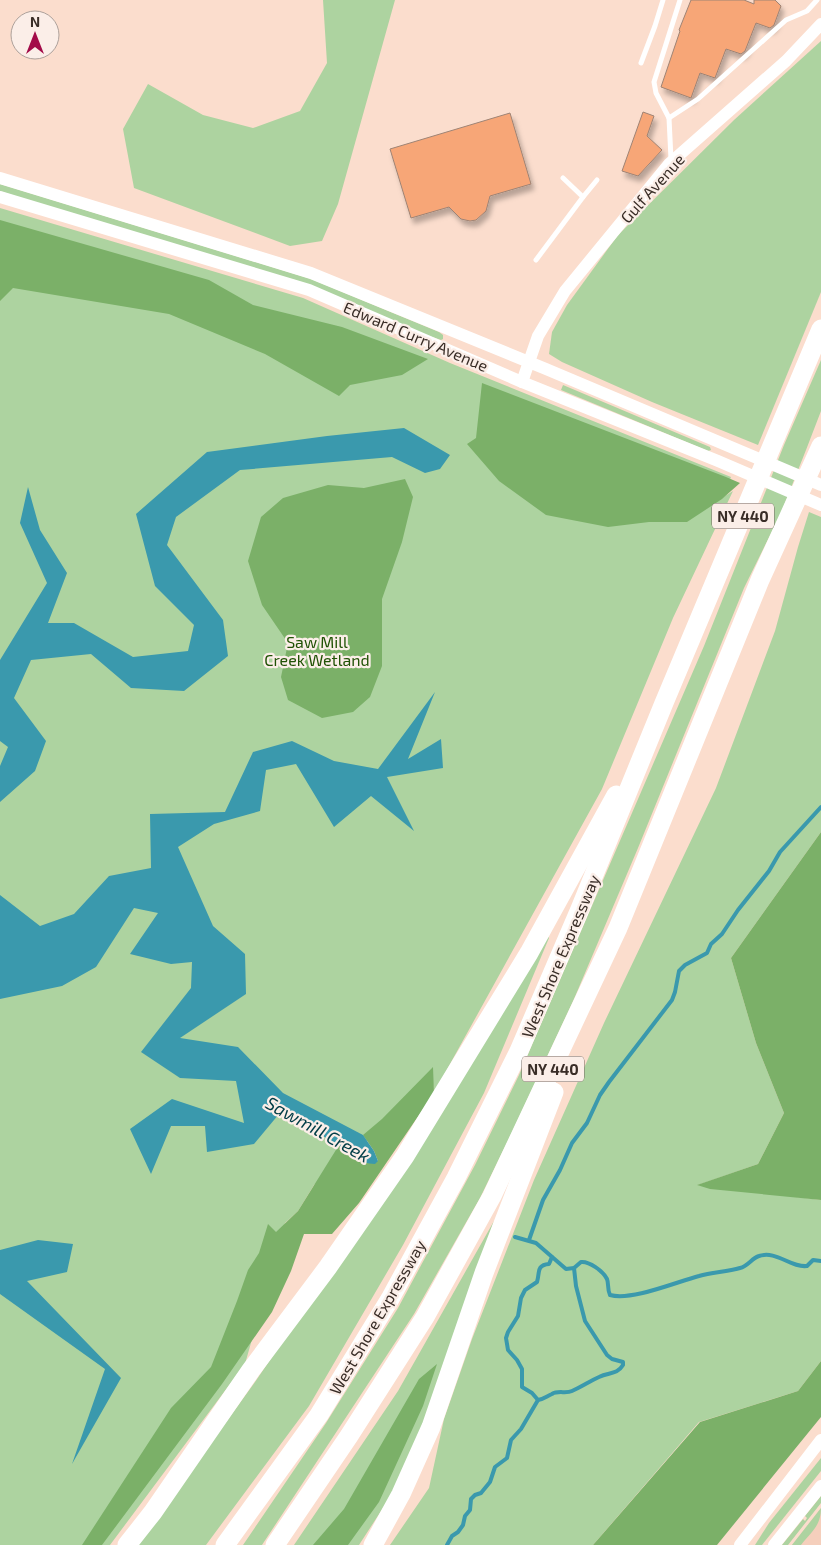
<svg xmlns="http://www.w3.org/2000/svg" width="821" height="1545" font-family="'Exo 2',sans-serif">
  <style>
    .built { fill: #f5cfbc }
    .green { fill: #add3a0 }
    .forest { fill: #7bb068 }
    .water { fill: #3a99ad }
    .lines { fill: none; stroke-linecap: round; stroke-linejoin: round }
    .stream { stroke: #3a99ad; stroke-width: 4 }
    .building { fill: #f7a677; stroke: #9e8374; filter: url(#shadow) }
    .service { stroke: #fff; stroke-width: 5 }
    .tertiary { stroke: #fff; stroke-width: 12 }
    .motorway { stroke: #fff; stroke-width: 19 }
    .labels { text-anchor: middle; dominant-baseline: central; stroke-width: 4.5; stroke-linejoin: round; paint-order: stroke }
    .shield { fill: #fbeee8; stroke: #736761; stroke-width: 1 }
    .shield-label { font-size: 15px; font-weight: bold; fill: #392d27 }
    .street-label { font-size: 16px; fill: #392d27; stroke: #fbeee8 }
    .park-label { font-size: 16px; fill: #205205; stroke: #fbeee8 }
    .water-label { font-size: 18px; font-style: italic; fill: #003c46; stroke: #fbeee8 }
  </style>
  <defs>
    <filter id="shadow"><feDropShadow dx="3" dy="5.5" stdDeviation="2.5" flood-color="#0004"/></filter>
  </defs>
  <rect width="100%" height="100%" fill="#fbddcd"/>
  <!-- built -->
  <polygon class="built" points="821,1508 821,1545 792,1545"/>
  <!-- green -->
  <g class="green">
    <polygon points="323,0 395,0 338,204 322,241 290,246 134,188 123,129 148,84 203,115 253,128 300,111 327,63"/>
    <polygon points="821,41 821,292 758,445 652,402 562,362 549,354 552,332 567,305 618,235 734,120"/>
    <polygon points="0,184 311,279 439,332 443,335 443,339 441,340 0,191"/>
    <polygon points="0,208 303,298 450,363 731,477 722,498 733,491 673,618 602,789 434,1093 433,1083 412,1104 314,1185 298,1211 285,1223 245,1364 110,1545 0,1545"/>
    <polygon points="821,360 821,411 806,450 781,513 744,588 638,848 574,999 513,1130 480,1198 414,1314 262,1545 243,1545 326,1423 398,1308 475,1165 519,1075 704,646 784,445"/>
    <polygon points="563,385 710,447 711,450 708,451 561,390"/>
    <polygon points="809,512 821,517 821,832 731,958 756,1043 784,1113 758,1164 698,1185 821,1200 821,1361 798,1391 699,1422 593,1545 390,1545 429,1488 444,1419 472,1339 534,1180 604,1023 716,788 775,631 798,547"/>
    <polygon points="546,933 549,938 484,1093 403,1245 309,1406 206,1545 137,1545 255,1382 354,1236"/>
    <polygon points="494,1221 434,1402 396,1488 359,1545 294,1545 398,1391"/>
    <polygon points="821,1458 821,1471 762,1545 755,1545 769,1523"/>
    <polygon points="821,1496 821,1503 788,1545 782,1545 803,1519 805,1521 807,1518 805,1516"/>
    <path d="M821,1508C821,1526 811,1532 801,1545H792Z"/>
  </g>
  <!-- forest -->
  <g class="forest">
    <polygon points="0,220 209,280 253,305 342,327 428,359 402,375 350,385 339,396 265,354 169,314 13,288 0,301"/>
    <polygon points="482,383 726,477 740,483 722,499 687,522 649,522 608,527 546,515 499,481 467,444 476,438"/>
    <polygon points="405,479 413,497 402,542 382,599 382,666 370,697 353,712 322,718 288,700 281,677 288,643 262,605 248,561 261,517 283,498 328,485 364,488"/>
    <polygon points="821,832 821,1200 710,1189 697,1185 758,1164 784,1113 756,1043 731,958"/>
    <polygon points="433,1067 434,1093 359,1203 332,1234 304,1234 291,1271 272,1312 222,1384 102,1545 82,1545 171,1408 211,1367 237,1301 248,1270 259,1253 268,1224 276,1232 298,1211 339,1145 357,1159 378,1161 374,1151 363,1135 382,1119"/>
    <polygon points="821,1361 821,1417 717,1545 593,1545 700,1422 798,1391"/>
    <polygon points="437,1364 423,1406 379,1502 348,1545 313,1545 344,1509 419,1379"/>
  </g>
  <!-- water -->
  <g class="water">
    <polygon points="404,428 450,455 440,469 425,473 392,457 240,470 176,517 167,545 223,620 228,656 184,691 131,688 91,654 31,660 14,698 46,741 35,771 0,802 0,766 8,747 0,741 0,660 47,583 20,523 28,487 40,530 67,573 48,623 74,623 133,657 188,651 194,625 155,586 136,514 207,452 327,436"/>
    <path d="M435,692L408,759L441,739L443,768L387,777L414,831L371,796L334,827L296,764L266,770L260,811L214,824L178,847L213,926L245,954L246,994L180,1038L238,1047L283,1093L363,1135L374,1151L378,1161L375,1164C360,1164 351,1153 338,1145C319,1133 299,1124 279,1114L254,1144L207,1152L205,1126H171L151,1174L130,1129L172,1099L244,1123L236,1081L180,1078L141,1052L191,988L192,962L171,964L130,954L158,913L134,908L96,967L62,986L0,999V895L40,926L74,914L109,876L151,868L150,814L225,812L253,752L292,741L334,761L378,769Z"/>
    <polygon points="38,1240 73,1244 67,1272 27,1281 121,1378 72,1464 105,1369 0,1294 0,1250"/>
  </g>
  <g class="lines">
    <!-- stream -->
    <g class="stream">
      <path d="M515,1237L536,1243L566,1269L574,1268L581,1262C589,1261 603,1271 607,1279C609,1284 607,1289 610,1295C632,1301 676,1282 699,1276C713,1272 727,1272 740,1268C748,1266 752,1258 759,1256C776,1250 791,1268 807,1266L813,1260L821,1261"/>
      <polyline points="529,1240 543,1200 560,1170 572,1143 587,1123 600,1095 609,1082 672,1000 675,992 679,971 685,965 707,953 711,944 722,934 738,910 769,871 780,852 821,807"/>
      <path d="M538,1400L532,1393L522,1387V1369L517,1360L508,1350L506,1338L508,1332L518,1316L521,1298L525,1290L537,1282C540,1273 536,1265 549,1264L552,1257"/>
      <path d="M447,1545L452,1536L458,1532L463,1525L465,1516L470,1510L471,1499L475,1495L481,1493L490,1482L495,1467L507,1458L511,1440L521,1429L538,1400C544,1399 547,1396 552,1394C558,1390 566,1394 572,1391C581,1387 590,1381 599,1377C609,1372 617,1375 623,1365V1362L612,1359L607,1355L585,1321L576,1286L574,1268"/>
    </g>
  </g>
  <!-- building -->
  <g class="building">
    <polygon points="691,0 744,0 754,4 754,0 775,0 781,6 774,25 770,28 756,23 745,51 741,54 726,49 715,78 700,73 691,98 661,87 680,31 679,30"/>
    <polygon points="643,112 654,116 647,136 662,150 638,176 622,171"/>
    <polygon points="510,113 531,184 490,196 486,211 476,220 470,221 461,219 449,207 411,218 390,149"/>
  </g>
  <g class="lines">
    <!-- service -->
    <g class="service">
      <polyline points="641,63 655,26 663,0"/>
      <polyline points="669,118 698,99 786,20 807,11 817,0"/>
      <polyline points="671,159 669,118 656,93 654,82 680,0"/>
      <polyline points="583,197 597,180"/>
      <polyline points="536,260 583,197 563,178"/>
    </g>
    <!-- tertiary -->
    <g class="tertiary">
      <polyline points="0,178 311,273 546,369 821,485"/>
      <polyline points="0,197 309,290 522,382 718,461 821,505"/>
      <polyline points="522,382 538,336 565,291 669,164 786,61 821,24"/>
      <polyline points="740,1545 821,1440"/>
      <polyline points="774,1545 821,1486"/>
    </g>
    <!-- motorway -->
    <g class="motorway">
      <polyline points="127,1545 153,1512 251,1370 328,1267 405,1156 529,953 616,795"/>
      <polyline points="225,1545 319,1415 390,1299 456,1178 519,1051 580,909 664,703 821,329"/>
      <polyline points="275,1545 349,1436 425,1317 492,1196 618,928 760,580 821,446"/>
      <polyline points="373,1545 401,1494 431,1427 484,1273 554,1092"/>
    </g>
  </g>
  <g class="labels">
    <!-- shield labels -->
    <g class="shield">
      <rect x="712" y="503.5" width="62" height="25" rx="4"/>
      <rect x="522" y="1056.5" width="62" height="25" rx="4"/>
    </g>
    <g class="shield-label">
      <text x="743" y="516">NY 440</text>
      <text x="553" y="1069">NY 440</text>
    </g>
    <!-- street labels -->
    <g class="street-label">
      <text transform="translate(652 188) rotate(-48)">Gulf Avenue</text>
      <text transform="translate(416 336) rotate(23)">Edward Curry Avenue</text>
      <text transform="translate(560 956) rotate(-67)">West Shore Expressway</text>
      <text transform="translate(377 1317) rotate(-60)">West Shore Expressway</text>
    </g>
    <!-- park labels -->
    <g class="park-label">
      <text x="317" y="641">Saw Mill<tspan x="317" dy="18">Creek Wetland</tspan></text>
    </g>
    <!-- water labels -->
    <g class="water-label">
      <text transform="translate(318 1129) rotate(29)">Sawmill Creek</text>
    </g>
  </g>
  <!-- north arrow -->
  <g transform="translate(35 35)"><circle r="24" fill="#fbeee8" stroke="#ada19b"/>
  <path d="M0-4L9 19L0 12L-9 19Z" fill="#a30b49"/>
  <text y="-8" font-size="14" font-weight="bold" text-anchor="middle" fill="#392d27">N</text>
  </g>
</svg>
